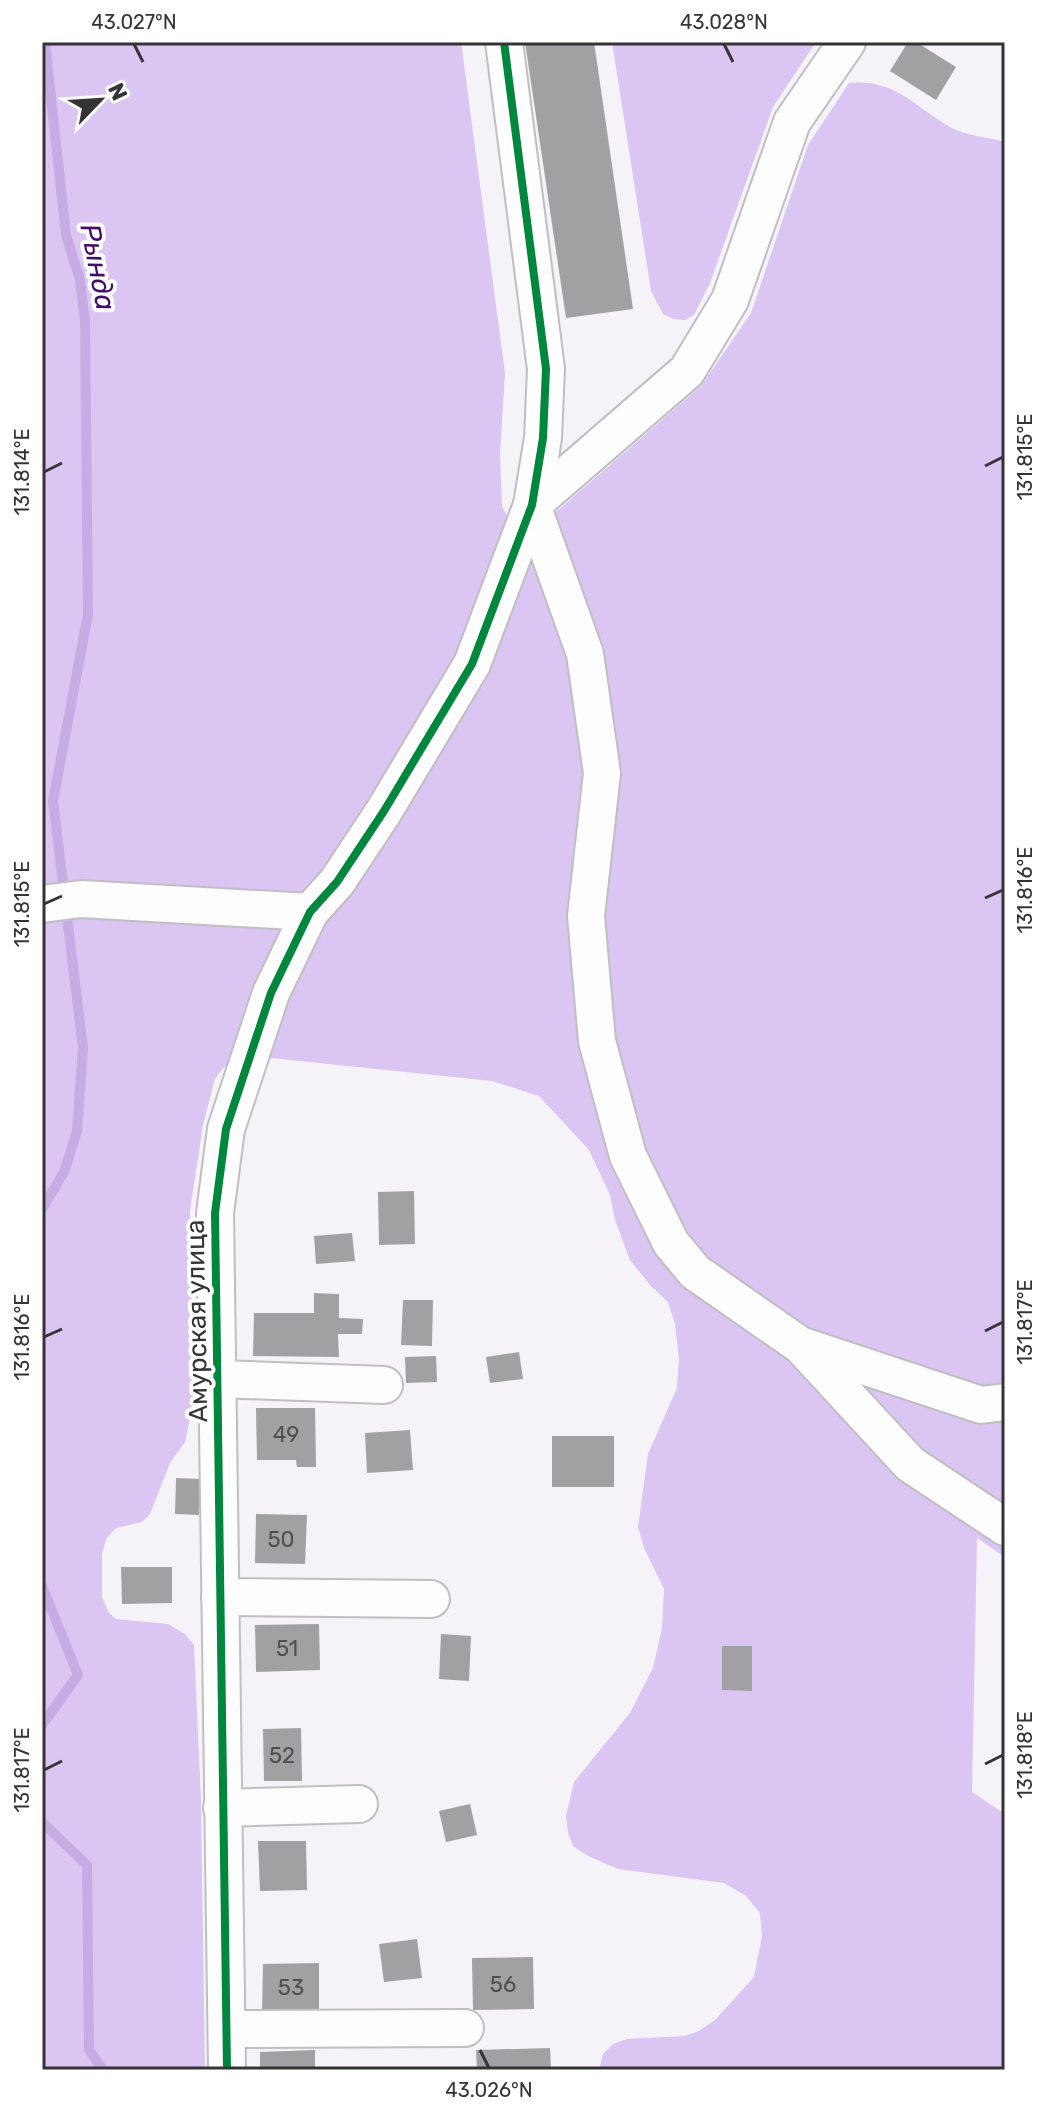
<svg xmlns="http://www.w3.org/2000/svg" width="1047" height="2112" font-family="Rubik,sans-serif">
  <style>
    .forest { fill: #dbc5f3 }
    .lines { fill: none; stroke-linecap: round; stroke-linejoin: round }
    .stream { stroke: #c6ace3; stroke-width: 10 }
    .building { fill: #a1a0a3 }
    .minor-casing { stroke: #c0bec1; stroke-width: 40 }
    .minor { stroke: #fefdfe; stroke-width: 36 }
    .cycleway-casing { stroke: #fff; stroke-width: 13 }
    .cycleway { stroke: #00873e; stroke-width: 8 }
    .ticks { fill: none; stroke: #353336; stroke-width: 3 }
    .labels { text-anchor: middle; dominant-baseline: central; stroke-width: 8; stroke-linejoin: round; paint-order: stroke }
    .number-label { font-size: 22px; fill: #504e51 }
    .street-label { font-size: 26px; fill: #353336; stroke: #fff }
    .water-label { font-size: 28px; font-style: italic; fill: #440c6a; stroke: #fff }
    .neatline { fill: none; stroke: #353336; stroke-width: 3 }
    .ticks-label { font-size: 20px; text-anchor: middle; fill: #353336 }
  </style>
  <rect width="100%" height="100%" fill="#f5f3f7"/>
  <!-- forest -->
  <g class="forest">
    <path d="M42,42H461L505,373L500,454L502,507L510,520L542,524L701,386L751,313L808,145L849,83C896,79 913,106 950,127C966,136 988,137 1005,142V1557L977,1538L972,1792L1005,1814V2070H599L603,2054L613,2044L627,2039L685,2036L699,2031L715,2020L754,1977L762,1936L760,1913L746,1896L724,1883L618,1869L588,1856L573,1846L568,1833L566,1816L574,1782L630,1713L653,1668L662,1628L664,1589L644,1548L638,1527L648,1454L677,1388L679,1359L675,1324L668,1302L650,1285L630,1260L615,1220L610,1195L589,1150L539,1096L492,1081L261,1057L240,1059L223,1068L215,1079L203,1125L190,1211L194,1399L185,1442L170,1463L150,1514L142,1522L116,1528L106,1539L102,1554V1597L109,1613L116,1619L168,1624L185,1634L194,1645L201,1801L205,2070H42Z"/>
    <polygon points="612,42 816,42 773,107 710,283 694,315 685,320 674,319 663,314 651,291"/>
  </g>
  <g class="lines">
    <!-- stream -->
    <g class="stream">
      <polyline points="42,1209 64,1172 77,1131 83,1048 53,801 88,614 85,322 80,280 66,235 45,42"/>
      <polyline points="42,1586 78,1675 42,1725"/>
      <polyline points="42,1822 87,1865 89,2050 103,2070"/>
    </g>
  </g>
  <!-- building -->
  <g class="building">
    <polygon points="525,42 594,42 633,309 566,318"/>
    <polygon points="908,42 916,42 956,67 936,100 890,71"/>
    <polygon points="414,1191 415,1244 379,1245 378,1192"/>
    <polygon points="352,1233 355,1261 316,1264 314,1236"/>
    <polygon points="314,1293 339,1294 339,1318 363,1319 362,1334 338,1334 339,1357 253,1356 254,1313 314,1313"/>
    <polygon points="403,1300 433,1300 432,1346 401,1345"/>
    <polygon points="519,1352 523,1379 490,1383 486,1357"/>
    <polygon points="436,1356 437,1382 406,1383 405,1357"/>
    <polygon points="256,1408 315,1408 316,1467 297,1467 296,1460 257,1460"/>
    <polygon points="410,1430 413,1470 367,1473 365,1433"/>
    <rect x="552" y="1436" width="62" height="51"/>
    <polygon points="176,1478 200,1479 199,1515 175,1514"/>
    <polygon points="256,1514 307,1515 305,1564 255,1563"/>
    <polygon points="121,1567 172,1567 172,1603 122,1604"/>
    <polygon points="319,1624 320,1670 256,1672 255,1625"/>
    <polygon points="441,1634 471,1636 469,1681 439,1679"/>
    <polygon points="722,1646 752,1646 752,1691 722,1690"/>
    <polygon points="301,1728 302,1781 264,1781 263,1729"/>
    <polygon points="470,1804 477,1835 446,1842 439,1811"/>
    <polygon points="258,1841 306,1841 307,1890 260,1891"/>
    <polygon points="417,1939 422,1978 384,1982 379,1944"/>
    <polygon points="533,1957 534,2009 473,2010 472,1958"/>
    <polygon points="319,1963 319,2011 262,2012 263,1964"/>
    <polygon points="550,2048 551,2070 477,2070 476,2050"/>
    <polygon points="315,2050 315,2070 260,2070 260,2052"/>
  </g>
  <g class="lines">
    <!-- minor casing -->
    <g class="minor-casing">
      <g id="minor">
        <polyline points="504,42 546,369 543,438 532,505 585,654 602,773 586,916 597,1041 628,1156 671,1243 695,1272 800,1345 981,1405 1005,1402"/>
        <polyline points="42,904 81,899 310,912"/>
        <polyline points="804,1349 910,1464 1005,1527"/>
        <polyline points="218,1379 384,1385"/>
        <polyline points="220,1597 431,1599"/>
        <polyline points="222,1808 359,1804"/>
        <polyline points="228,2029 465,2028"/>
        <polyline points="227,2070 215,1213 226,1129 271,993 310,912 337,882 384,811 472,664 532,505 687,371 730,300 792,122 847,42"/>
      </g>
    </g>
    <!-- minor -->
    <use href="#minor" class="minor"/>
    <!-- cycleway casing -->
    <g class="cycleway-casing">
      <polyline id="cycleway" points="227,2070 215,1213 226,1129 271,993 310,912 337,882 384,811 472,664 532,505 543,438 546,369 504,42"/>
    </g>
    <!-- cycleway -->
    <use href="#cycleway" class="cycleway"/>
  </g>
  <!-- ticks -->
  <path class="ticks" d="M134,44L143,62M724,44L733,62M985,466L1003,457M44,472L62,463M985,898L1003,890M44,904L62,896M985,1331L1003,1322M44,1337L62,1329M985,1764L1003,1755M44,1770L62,1761M480,2050L489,2068"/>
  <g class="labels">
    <!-- number labels -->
    <g class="number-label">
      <text x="286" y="1434">49</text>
      <text x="281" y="1539">50</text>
      <text x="287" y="1648">51</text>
      <text x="282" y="1755">52</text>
      <text x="503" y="1984">56</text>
      <text x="291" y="1987">53</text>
    </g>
    <!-- street labels -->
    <g class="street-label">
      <text transform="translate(197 1321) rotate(-91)">Амурская улица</text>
    </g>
    <!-- water labels -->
    <g class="water-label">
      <text transform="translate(98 267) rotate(79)">Рында</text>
    </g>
  </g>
  <!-- border -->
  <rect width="1047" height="2112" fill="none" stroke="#ffffff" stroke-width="88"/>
  <!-- north arrow -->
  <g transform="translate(100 100) rotate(65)" stroke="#ffffff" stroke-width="6" paint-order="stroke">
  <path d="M0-6L14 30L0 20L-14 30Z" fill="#353336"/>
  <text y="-12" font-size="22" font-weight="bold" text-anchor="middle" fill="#353336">N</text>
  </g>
  <rect x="44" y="44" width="959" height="2024" class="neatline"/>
  <g class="ticks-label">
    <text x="134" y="29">43.027°N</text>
    <text x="724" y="29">43.028°N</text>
    <text transform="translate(1025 457) rotate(-90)" y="7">131.815°E</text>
    <text transform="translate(22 472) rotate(-90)" y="7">131.814°E</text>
    <text transform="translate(1025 890) rotate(-90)" y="7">131.816°E</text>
    <text transform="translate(22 904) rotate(-90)" y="7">131.815°E</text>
    <text transform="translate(1025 1322) rotate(-90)" y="7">131.817°E</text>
    <text transform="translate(22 1337) rotate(-90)" y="7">131.816°E</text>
    <text transform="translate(1025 1755) rotate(-90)" y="7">131.818°E</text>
    <text transform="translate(22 1770) rotate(-90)" y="7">131.817°E</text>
    <text x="489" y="2097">43.026°N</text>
  </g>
</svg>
